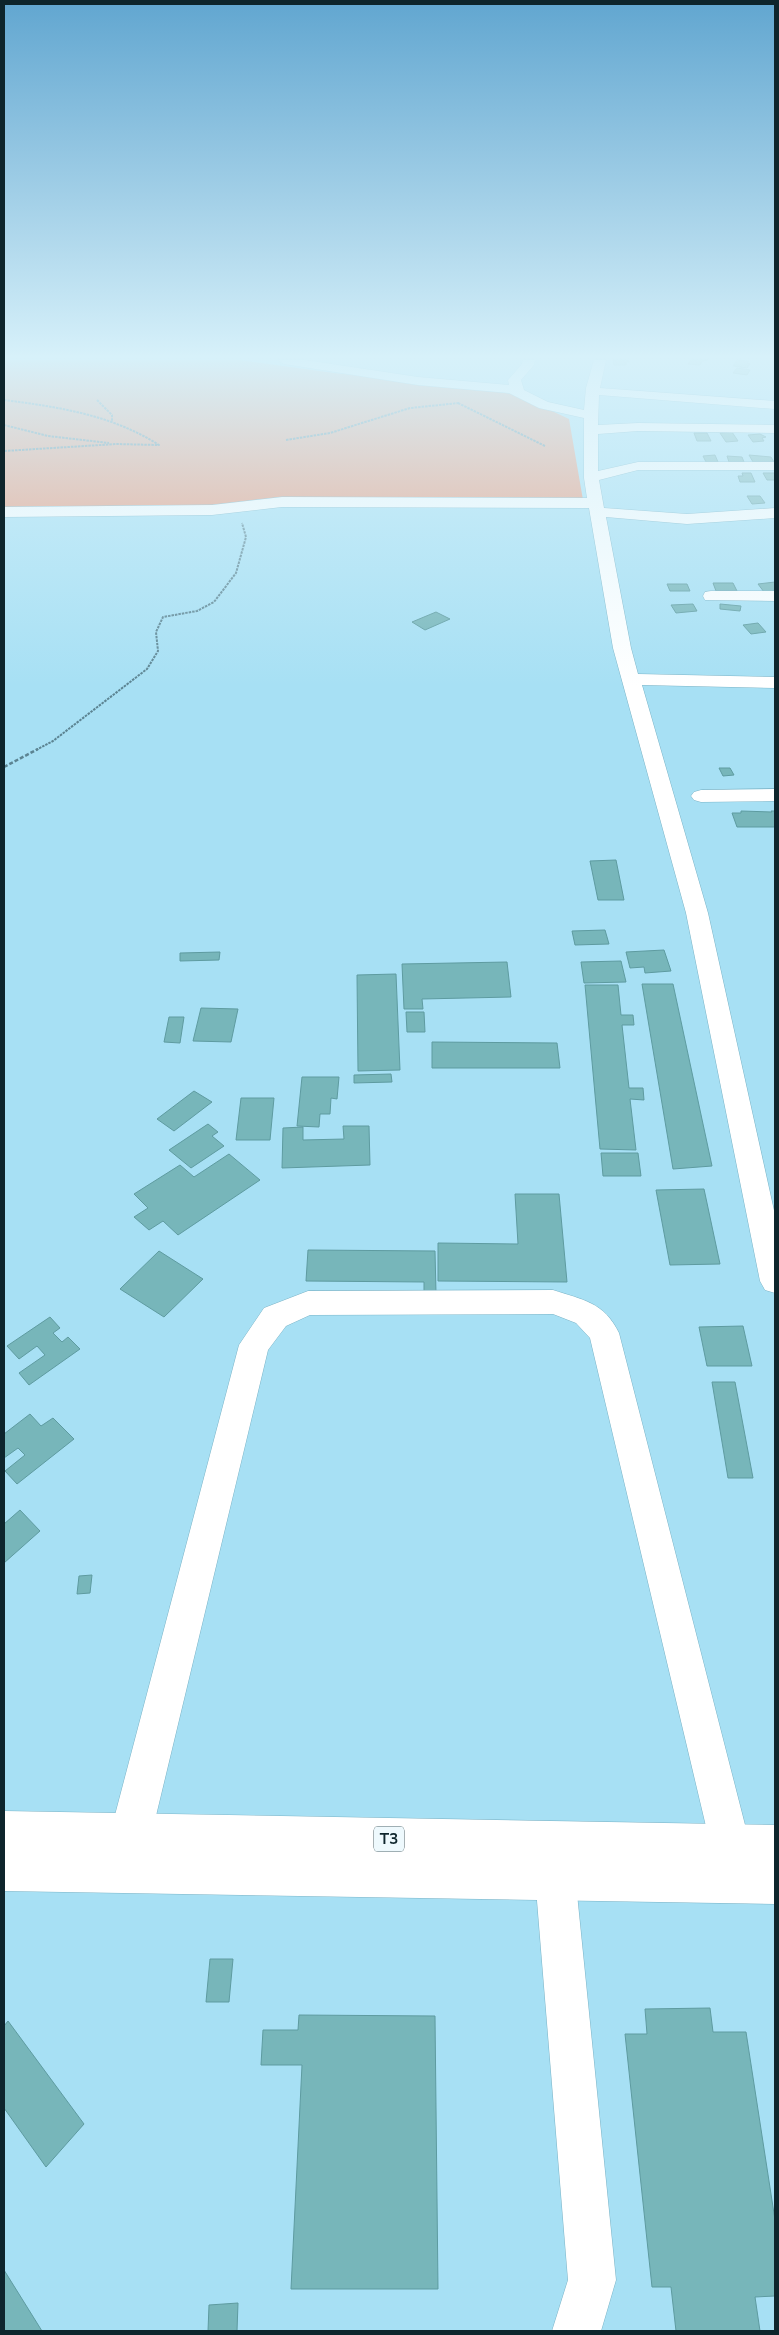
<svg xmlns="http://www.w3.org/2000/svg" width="779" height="2335" font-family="'Nunito Sans',sans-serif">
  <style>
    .green { fill: #ee9878 }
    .building { fill: #77b6ba; stroke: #5e9ba0 }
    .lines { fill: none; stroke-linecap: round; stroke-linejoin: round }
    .minor-casing { stroke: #7bb3c6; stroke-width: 1 }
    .highway-casing { stroke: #7bb3c6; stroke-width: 1 }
    .path-far1 { stroke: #5c8492; stroke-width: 2; stroke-dasharray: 2.5 1; stroke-linecap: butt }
    .path { stroke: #5c8492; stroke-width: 2.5; stroke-dasharray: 4 2; stroke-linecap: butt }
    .minor { fill: #fff; fill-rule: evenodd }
    .highway { fill: #fff; fill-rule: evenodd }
    .labels { text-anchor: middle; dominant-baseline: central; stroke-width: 4.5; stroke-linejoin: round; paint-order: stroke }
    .shield { fill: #eef9fd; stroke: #51656b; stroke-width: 1 }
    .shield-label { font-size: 15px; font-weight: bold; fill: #0e252c }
  </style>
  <rect width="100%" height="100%" fill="#a7e0f4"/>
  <!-- green -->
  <polygon class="green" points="4,360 239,360 334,373 476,388 518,395 569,419 583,500 260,499 222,507 4,512"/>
  <!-- building -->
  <g class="building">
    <polygon points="613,360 628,360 629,362 626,362 626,365 614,365"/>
    <polygon points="691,360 708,360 702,361 700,365 688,364"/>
    <polygon points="737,360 749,361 747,363 750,364 747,368 733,366"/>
    <polygon points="737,368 750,370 747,375 733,373"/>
    <polygon points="732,432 738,441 726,442 720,433"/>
    <polygon points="694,433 707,433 711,441 697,441"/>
    <polygon points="760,434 766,437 762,438 764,441 753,442 748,435"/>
    <polygon points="715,455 718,462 706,462 703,456"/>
    <polygon points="749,455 771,457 774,462 753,462"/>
    <polygon points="727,456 742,457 744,462 729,462"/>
    <polygon points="742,473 751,473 755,482 740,482 738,476 743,476"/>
    <polygon points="763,473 775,473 775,480 767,480"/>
    <polygon points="747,496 760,496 765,503 752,504"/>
    <polygon points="775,582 775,591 764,592 758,584"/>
    <polygon points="713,583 733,583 737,591 716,591"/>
    <polygon points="667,584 687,584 690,591 670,591"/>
    <polygon points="693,604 697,611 676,613 671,605"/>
    <polygon points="720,604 741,606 740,611 720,609"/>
    <polygon points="436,612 450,619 425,630 412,622"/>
    <polygon points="758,623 766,632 751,634 743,625"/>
    <polygon points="719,768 730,768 734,775 723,776"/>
    <polygon points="741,811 772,812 771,811 775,811 775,827 737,827 732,813 741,813"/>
    <polygon points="616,860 624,900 598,900 590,861"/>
    <polygon points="605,930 609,944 575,945 572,931"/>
    <polygon points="664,950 671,971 645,973 644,967 630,968 626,952"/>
    <polygon points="220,952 219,960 180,961 180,953"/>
    <polygon points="621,961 626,982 584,983 581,962"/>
    <polygon points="507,962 511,997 422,999 423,1009 404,1009 402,964"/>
    <polygon points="396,974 400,1070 358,1071 357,975"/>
    <polygon points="642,984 673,984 712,1166 673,1169"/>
    <polygon points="585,985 618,985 621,1015 633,1015 634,1025 622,1025 629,1088 643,1088 644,1100 630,1099 636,1150 600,1149"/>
    <polygon points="201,1008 238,1009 231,1042 193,1041"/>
    <polygon points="406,1012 424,1012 425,1032 407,1032"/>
    <polygon points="169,1017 184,1017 180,1043 164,1042"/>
    <polygon points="432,1042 557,1043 560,1068 432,1068"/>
    <polygon points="391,1074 392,1082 354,1083 354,1075"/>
    <polygon points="302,1077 339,1077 337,1099 331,1098 330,1114 320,1114 319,1127 297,1126"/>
    <polygon points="194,1091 212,1102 174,1131 157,1119"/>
    <polygon points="241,1098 274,1098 270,1140 236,1140"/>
    <polygon points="208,1124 218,1132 212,1136 224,1146 191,1168 169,1150"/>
    <polygon points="343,1126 369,1126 370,1165 282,1168 283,1128 303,1127 303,1140 344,1139"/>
    <polygon points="601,1153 638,1153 641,1176 603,1176"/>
    <polygon points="229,1154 260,1180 178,1235 163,1221 149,1230 134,1217 148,1208 134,1194 180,1165 194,1177"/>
    <polygon points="704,1189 720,1264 670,1265 656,1190"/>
    <polygon points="515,1194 559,1194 567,1282 438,1281 438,1243 518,1244"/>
    <polygon points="308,1250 435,1251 436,1293 424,1293 424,1282 306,1281"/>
    <polygon points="159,1251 203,1279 164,1317 120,1289"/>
    <polygon points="50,1317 60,1328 53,1333 62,1342 68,1337 80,1349 29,1385 19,1373 45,1355 37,1346 19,1359 7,1346"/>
    <polygon points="743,1326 752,1366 707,1366 699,1327"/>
    <polygon points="712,1382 735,1382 753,1478 728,1478"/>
    <polygon points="30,1414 41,1426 53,1418 74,1439 17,1484 5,1471 25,1455 18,1448 4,1458 4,1434"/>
    <polygon points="20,1510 40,1531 4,1563 4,1524"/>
    <polygon points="92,1575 90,1593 77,1594 79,1576"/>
    <polygon points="210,1959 233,1959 229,2002 206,2002"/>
    <polygon points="710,2008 713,2032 746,2032 775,2220 775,2296 755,2297 760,2331 676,2331 671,2287 652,2287 625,2034 647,2034 645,2009"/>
    <polygon points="299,2015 435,2016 438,2289 291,2289 302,2065 261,2065 263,2030 298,2030"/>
    <polygon points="8,2021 84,2124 46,2167 4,2108 4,2026"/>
    <polygon points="4,2270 42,2331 4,2331"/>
    <polygon points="238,2303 237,2331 208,2331 209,2305"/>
  </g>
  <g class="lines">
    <!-- minor casing -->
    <g class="minor-casing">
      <g id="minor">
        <polygon points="278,360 305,360 418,377 509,385 508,380 522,364 523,360 535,360 534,365 521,380 524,390 548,402 584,410 586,388 594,360 606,360 600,388 775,401 775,409 599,395 598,425 638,423 775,425 775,433 638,431 598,434 598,471 638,462 775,462 775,470 638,470 599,480 604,508 687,514 775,508 775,518 687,524 606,517 631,648 638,674 775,677 775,688 642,685 708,913 775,1215 775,1293 765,1290 760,1281 686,913 613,648 589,508 282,507 212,515 4,517 4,507 212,505 282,497 587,498 584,478 584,418 539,408 509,393 418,385 284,364"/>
        <polygon points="711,591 775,591 775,601 705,600 703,596 705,592"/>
        <polygon points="775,789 775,801 701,802 694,800 691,796 694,792 701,790"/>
        <path d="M553,1290C583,1300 604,1302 619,1333L754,1860L748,1874L734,1880L720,1874L714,1860L590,1338L576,1323L553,1314L310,1315L286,1326L268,1350L148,1849L142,1863L128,1869L114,1863L108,1849L110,1834L239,1345L264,1308L308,1291Z"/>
        <polygon points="554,1844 568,1850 574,1864 616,2280 601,2331 552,2331 568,2280 534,1864 540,1850"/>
      </g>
    </g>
    <!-- highway casing -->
    <g class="highway-casing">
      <polygon id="highway" points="4,1811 775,1825 775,1904 4,1891"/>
    </g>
    <!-- path-far1 -->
    <g class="path-far1">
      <path d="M4,400C59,407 112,415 159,445L117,444L4,451"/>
      <polyline points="97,400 112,415 112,422"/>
      <polyline points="458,403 545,446"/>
      <polyline points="4,425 48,436 109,443"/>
      <polyline points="286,440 330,433 410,408 459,403"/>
      <polyline points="36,750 53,741 147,669 158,651 156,632 163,617 197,611 214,602 236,573 246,537 242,523"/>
    </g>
    <!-- path -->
    <polyline class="path" points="4,767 38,749"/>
    <!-- minor -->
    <use href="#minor" class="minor"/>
    <!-- highway -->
    <use href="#highway" class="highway"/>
  </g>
  <!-- sky -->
  <linearGradient id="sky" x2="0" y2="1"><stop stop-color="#61a6d0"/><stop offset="0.52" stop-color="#d7f1fa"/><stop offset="1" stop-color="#d7f1fa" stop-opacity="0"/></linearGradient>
  <rect width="779" height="686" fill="url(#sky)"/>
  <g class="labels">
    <!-- shield labels -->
    <rect class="shield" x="374" y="1826.5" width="30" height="25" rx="4"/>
    <g class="shield-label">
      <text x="389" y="1839">T3</text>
    </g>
  </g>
  <!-- border -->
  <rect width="779" height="2335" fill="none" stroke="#0e252c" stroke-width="10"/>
</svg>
